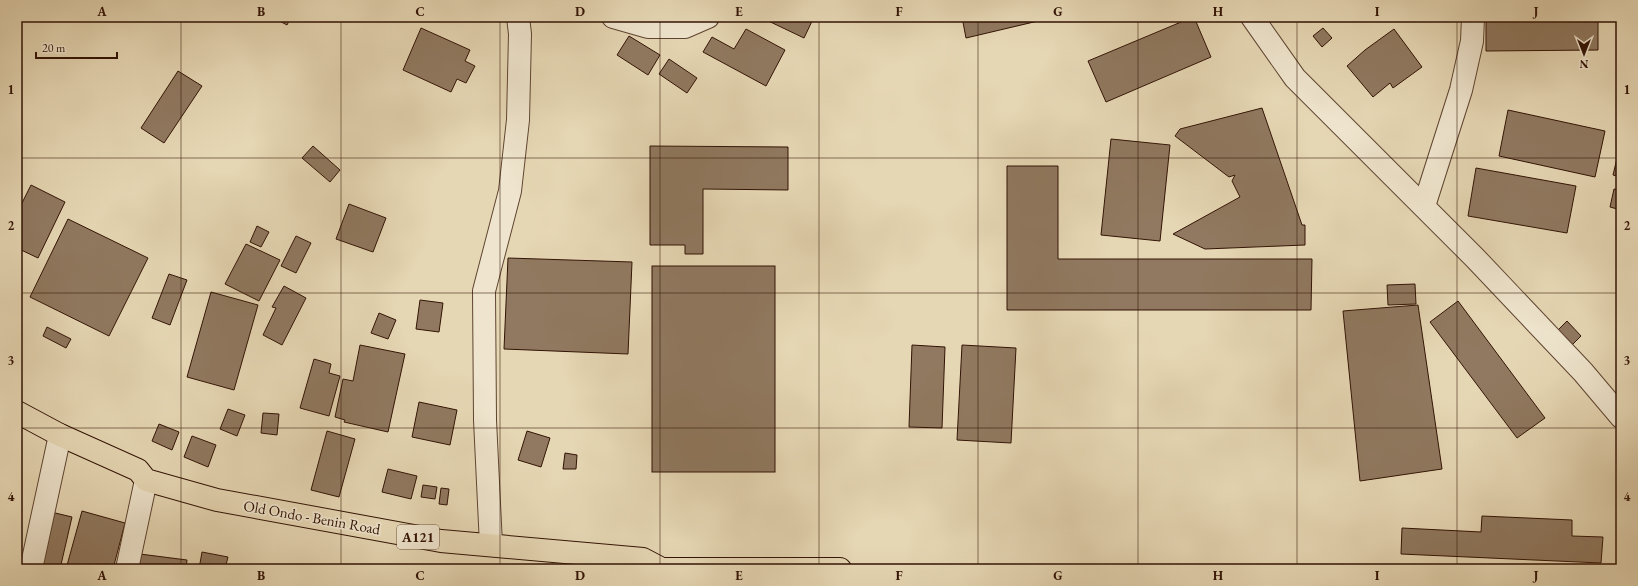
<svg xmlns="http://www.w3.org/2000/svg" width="1638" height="586" font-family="'EB Garamond',serif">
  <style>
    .building { fill: #907960; stroke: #321305 }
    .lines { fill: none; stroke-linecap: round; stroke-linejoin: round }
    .minor-casing { stroke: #5f4431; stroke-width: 24 }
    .major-casing { stroke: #321305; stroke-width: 24 }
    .minor { stroke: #efe5ce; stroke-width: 22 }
    .major { stroke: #e6d7b4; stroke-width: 22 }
    .grid { fill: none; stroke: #321305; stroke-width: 1; stroke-opacity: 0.55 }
    .labels { text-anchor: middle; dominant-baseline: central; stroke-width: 3.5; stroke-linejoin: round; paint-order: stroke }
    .shield { fill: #efe5ce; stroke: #6b5241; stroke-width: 1 }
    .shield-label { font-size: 14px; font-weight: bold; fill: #321305 }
    .street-label { font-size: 15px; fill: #321305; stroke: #efe5ce }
    .neatline { fill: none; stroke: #321305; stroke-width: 1.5 }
    .grid-label { font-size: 13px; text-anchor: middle; font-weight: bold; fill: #321305 }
  </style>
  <rect width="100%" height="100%" fill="#e6d7b4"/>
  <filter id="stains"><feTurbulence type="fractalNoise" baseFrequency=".005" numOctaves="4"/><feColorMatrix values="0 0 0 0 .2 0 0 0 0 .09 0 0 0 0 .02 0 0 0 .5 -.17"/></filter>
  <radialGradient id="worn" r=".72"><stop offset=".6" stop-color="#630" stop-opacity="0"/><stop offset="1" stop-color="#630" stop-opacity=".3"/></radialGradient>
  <!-- building -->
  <g class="building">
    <polygon points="272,17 291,17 287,25"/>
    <polygon points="760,17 814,17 804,38"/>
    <polygon points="962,17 1055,17 966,38"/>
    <polygon points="1193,17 1194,17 1211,57 1106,102 1088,61"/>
    <polygon points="1486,17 1598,17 1598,50 1486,51"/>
    <polygon points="421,28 470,50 465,61 475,66 466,83 457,79 451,92 403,70"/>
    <polygon points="1323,28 1332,38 1322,47 1313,36"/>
    <polygon points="746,29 785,50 766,86 703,52 712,37 734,49"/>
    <polygon points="1394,29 1422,67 1393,88 1390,83 1373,97 1347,66 1365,50"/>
    <polygon points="629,36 660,55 648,75 617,55"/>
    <polygon points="669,59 697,78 687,93 659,74"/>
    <polygon points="178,71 202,86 164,143 141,128"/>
    <polygon points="1262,108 1302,225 1305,225 1305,245 1205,249 1173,234 1240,197 1232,181 1235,175 1229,177 1175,136 1180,129"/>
    <polygon points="1508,110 1605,131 1595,177 1499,156"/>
    <polygon points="1111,139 1170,145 1160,241 1101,235"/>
    <polygon points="1621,142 1621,177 1613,175"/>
    <polygon points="313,146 340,170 330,182 302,158"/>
    <polygon points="650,146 788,147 788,190 703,189 703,254 685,254 685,245 650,245"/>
    <polygon points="1007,166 1058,166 1058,259 1312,259 1311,310 1007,310"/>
    <polygon points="1476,168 1576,186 1567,233 1468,216"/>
    <polygon points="31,185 65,202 38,258 17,248 17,213"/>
    <polygon points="1614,189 1621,190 1621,210 1610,207"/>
    <polygon points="349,204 386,218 373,252 336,239"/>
    <polygon points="68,219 148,258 109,336 30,297"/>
    <polygon points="257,226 269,232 261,247 250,242"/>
    <polygon points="296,236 311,243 296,273 281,266"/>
    <polygon points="246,244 280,260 259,301 225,284"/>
    <polygon points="508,258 632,262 628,354 504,349"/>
    <rect x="652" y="266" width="123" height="206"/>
    <polygon points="169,274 187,280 170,325 152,318"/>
    <polygon points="1415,284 1416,304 1388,305 1387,285"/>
    <polygon points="284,286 306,298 282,345 263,335 276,308 272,307"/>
    <polygon points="211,292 258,305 234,390 187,377"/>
    <polygon points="420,300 443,303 439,332 416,329"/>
    <polygon points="1458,301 1545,418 1517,438 1430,322"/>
    <polygon points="1418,305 1442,469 1360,481 1343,311"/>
    <polygon points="379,313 396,320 388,339 371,333"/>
    <polygon points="1567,321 1581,336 1572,345 1558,330"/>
    <polygon points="47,327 71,339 66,348 43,336"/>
    <polygon points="360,345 405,354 388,432 344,422 345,420 335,417 343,379 353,381"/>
    <polygon points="912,345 945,347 942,428 909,427"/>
    <polygon points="962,345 1016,348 1011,443 957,440"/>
    <polygon points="314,359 331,364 329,373 340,376 329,416 300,408"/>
    <polygon points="419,402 457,410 450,445 412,437"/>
    <polygon points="228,409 245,415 237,436 220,429"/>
    <polygon points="263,413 279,414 277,435 261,433"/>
    <polygon points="159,424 179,432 172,450 152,441"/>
    <polygon points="327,431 355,439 339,497 311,490"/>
    <polygon points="527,431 550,438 541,467 518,460"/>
    <polygon points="192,436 216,445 208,467 184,457"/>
    <polygon points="565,453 577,455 576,469 563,469"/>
    <polygon points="388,469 417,476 411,499 382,492"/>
    <polygon points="423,485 437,487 435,499 421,497"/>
    <polygon points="441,488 449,489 447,505 439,504"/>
    <polygon points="82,511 125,523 113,569 66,569"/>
    <polygon points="51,512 72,517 60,569 38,569"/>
    <polygon points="1482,516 1572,520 1572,536 1603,537 1601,563 1401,554 1402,528 1481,532"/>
    <polygon points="202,552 228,557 225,569 199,569"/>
    <polygon points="140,554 187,560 186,569 138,569"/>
  </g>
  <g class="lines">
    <!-- minor casing -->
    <g class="minor-casing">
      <g id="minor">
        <polyline points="613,17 648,27 685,27 708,17"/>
        <polyline points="1252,17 1295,78 1475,258 1583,372 1621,417"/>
        <polyline points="1424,206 1461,90 1472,41 1473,17"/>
        <polyline points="491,545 485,420 484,291 510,191 518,120 520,34 518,17"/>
        <polyline points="31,569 60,435"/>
        <polyline points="127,569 146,480"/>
      </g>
    </g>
    <!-- major casing -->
    <g class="major-casing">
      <polyline id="major" points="17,412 60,435 138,470 146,480 217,500 441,541 643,559 662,569 840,569"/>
    </g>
    <!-- minor -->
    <use href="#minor" class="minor"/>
    <!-- major -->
    <use href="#major" class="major"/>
  </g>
  <!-- grid -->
  <path class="grid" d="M181,17V569M341,17V569M500,17V569M660,17V569M819,17V569M978,17V569M1138,17V569M1297,17V569M1457,17V569M17,158H1621M17,293H1621M17,428H1621"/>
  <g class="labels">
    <!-- shield labels -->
    <rect class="shield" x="397" y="525" width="42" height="24" rx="3"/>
    <g class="shield-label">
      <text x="418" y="537">A121</text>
    </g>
    <!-- street labels -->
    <g class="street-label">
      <text transform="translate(312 517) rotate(10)">Old Ondo - Benin Road</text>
    </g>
  </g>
  <!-- margin -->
  <rect width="1638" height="586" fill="none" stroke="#e6d7b4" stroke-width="44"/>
  <!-- north arrow -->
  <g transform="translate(1584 54) rotate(180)" stroke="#efe5ce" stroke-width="3" paint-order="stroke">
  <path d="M0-3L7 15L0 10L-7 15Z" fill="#321305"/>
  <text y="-6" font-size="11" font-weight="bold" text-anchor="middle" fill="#321305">N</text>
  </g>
  <!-- scale -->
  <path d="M36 52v6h81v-6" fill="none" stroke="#321305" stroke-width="2"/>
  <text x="42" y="52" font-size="12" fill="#321305" stroke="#efe5ce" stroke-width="3" paint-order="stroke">20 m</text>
  <rect x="22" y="22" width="1594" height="542" class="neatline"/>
  <g class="grid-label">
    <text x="102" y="16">A</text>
    <text x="261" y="16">B</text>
    <text x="420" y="16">C</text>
    <text x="580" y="16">D</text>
    <text x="739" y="16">E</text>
    <text x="899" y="16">F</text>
    <text x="1058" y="16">G</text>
    <text x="1218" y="16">H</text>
    <text x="1377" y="16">I</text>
    <text x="1536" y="16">J</text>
    <text x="11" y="94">1</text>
    <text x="1627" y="94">1</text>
    <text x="11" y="230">2</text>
    <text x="1627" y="230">2</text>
    <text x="11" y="365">3</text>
    <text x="1627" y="365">3</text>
    <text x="11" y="501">4</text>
    <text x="1627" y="501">4</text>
    <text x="102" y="580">A</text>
    <text x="261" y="580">B</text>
    <text x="420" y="580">C</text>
    <text x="580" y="580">D</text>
    <text x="739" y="580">E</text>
    <text x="899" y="580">F</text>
    <text x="1058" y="580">G</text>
    <text x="1218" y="580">H</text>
    <text x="1377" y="580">I</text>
    <text x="1536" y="580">J</text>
  </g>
  <rect width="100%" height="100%" filter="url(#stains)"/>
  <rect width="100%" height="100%" fill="url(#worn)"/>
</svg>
